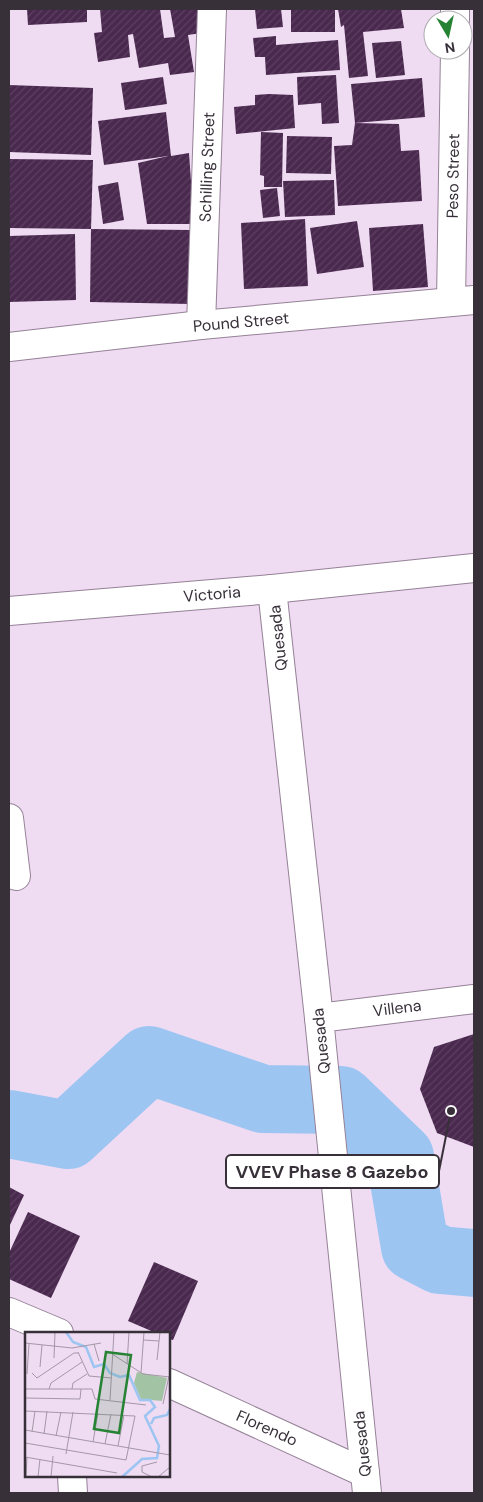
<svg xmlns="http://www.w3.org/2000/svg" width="483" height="1502" font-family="'DM Sans',sans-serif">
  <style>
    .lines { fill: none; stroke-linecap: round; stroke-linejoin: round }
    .river { stroke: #9dc5f2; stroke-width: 68 }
    .building { fill: url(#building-hatch) }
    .minor-casing { stroke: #958297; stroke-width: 30 }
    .tertiary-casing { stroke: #958297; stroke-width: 30 }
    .minor { stroke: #fff; stroke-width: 28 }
    .tertiary { stroke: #fff; stroke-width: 28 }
    .labels { text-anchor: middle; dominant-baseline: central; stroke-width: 5; stroke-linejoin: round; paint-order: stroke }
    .street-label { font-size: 16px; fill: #373039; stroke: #fff }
    .inset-river { fill: none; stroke: #9dc5f2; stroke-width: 2.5 }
    .inset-road { fill: none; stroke: #a597a8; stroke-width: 1 }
    .view { fill: #278334; fill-opacity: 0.15; stroke: #278334; stroke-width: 2.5 }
    .inset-edge { fill: none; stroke: #373039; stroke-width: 2.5 }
    .leader { fill: none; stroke: #373039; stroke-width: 2 }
    .callout-dot { fill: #373039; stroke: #fff; stroke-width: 2 }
    .callout { fill: #fff; stroke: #373039; stroke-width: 2 }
    .callout-label { font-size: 18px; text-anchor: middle; font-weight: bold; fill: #373039 }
  </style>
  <defs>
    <pattern id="building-hatch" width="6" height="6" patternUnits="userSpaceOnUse" patternTransform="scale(1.25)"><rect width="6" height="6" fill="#4a294f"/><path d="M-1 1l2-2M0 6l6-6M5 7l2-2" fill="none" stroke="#5c4061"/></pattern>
  </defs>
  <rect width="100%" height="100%" fill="#efdbf2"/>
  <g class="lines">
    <!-- river -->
    <polyline class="river" points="9,1124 68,1135 149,1060 263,1099 341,1100 400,1157 415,1247 440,1260 474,1263"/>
  </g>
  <!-- building -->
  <g class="building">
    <polygon points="27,9 87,9 87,22 28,25"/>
    <polygon points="100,9 160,9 164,38 175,37 170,9 197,9 201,33 188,35 194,72 170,75 168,63 139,68 133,34 128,35 130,57 98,62 94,33 102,32"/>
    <polygon points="255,9 281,9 283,27 257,29"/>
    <rect x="291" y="9" width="44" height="23"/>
    <polygon points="338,9 401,9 404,28 363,32 368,76 349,78 344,25 341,27"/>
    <polygon points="276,36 276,45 338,40 340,70 266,75 265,57 255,57 253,38"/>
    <polygon points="401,41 405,75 376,78 372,43"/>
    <polygon points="336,75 339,123 322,124 321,103 298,105 297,77"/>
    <polygon points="163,77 167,104 125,110 121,83"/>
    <polygon points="422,78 425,117 355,123 351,84"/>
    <polygon points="9,85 93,88 91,155 9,152"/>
    <polygon points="269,94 293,95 295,128 236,134 234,107 255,105 255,95"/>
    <polygon points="166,112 171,156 189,153 194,224 147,224 138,163 168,156 104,165 98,121"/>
    <polygon points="355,123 399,124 401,151 419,150 422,201 338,206 334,146 352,145"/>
    <polygon points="261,132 283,133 282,187 264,187 264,176 260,175"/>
    <polygon points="287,136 332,137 331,174 286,173"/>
    <polygon points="9,159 93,160 91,229 9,228"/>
    <polygon points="334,180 335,215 285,217 283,181"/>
    <polygon points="118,182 124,220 103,224 98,186"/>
    <polygon points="277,188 280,216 263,218 260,190"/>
    <polygon points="305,219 308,286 244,289 241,223"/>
    <polygon points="357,221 364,267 317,274 310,228"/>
    <polygon points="423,224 428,287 373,291 369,228"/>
    <polygon points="91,229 191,230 190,304 90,302"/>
    <polygon points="75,234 76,300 9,302 9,236"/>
    <polygon points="474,1034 474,1147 437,1133 420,1089 434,1047"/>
    <polygon points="9,1187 24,1195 9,1227"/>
    <polygon points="28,1212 80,1236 51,1298 9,1279 9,1253"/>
    <polygon points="154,1262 198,1281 173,1340 169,1339 169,1333 156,1333 128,1321"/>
  </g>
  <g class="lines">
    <!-- minor casing -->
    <g class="minor-casing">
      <g id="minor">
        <polyline points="455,20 455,9"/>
        <polyline points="451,302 455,50"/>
        <polyline points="201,325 212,9"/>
        <polyline points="9,347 201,325 474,300"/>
        <polyline points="272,589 319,1018"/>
        <polyline points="9,611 272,589 474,568"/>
        <polyline points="9,818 16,876"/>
        <polyline points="365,1473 367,1493"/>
        <polyline points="72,1476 73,1493"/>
      </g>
    </g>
    <!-- tertiary casing -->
    <g class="tertiary-casing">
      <g id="tertiary">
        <polyline points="9,1312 59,1333"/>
        <polyline points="169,1383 365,1473"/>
        <polyline points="365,1473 319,1018 474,999"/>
      </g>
    </g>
    <!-- minor -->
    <use href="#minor" class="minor"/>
    <!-- tertiary -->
    <use href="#tertiary" class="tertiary"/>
  </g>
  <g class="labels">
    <!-- street labels -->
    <g class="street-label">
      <text transform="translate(207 167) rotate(-88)">Schilling Street</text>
      <text transform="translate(453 176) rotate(-89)">Peso Street</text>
      <text transform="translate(241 322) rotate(-5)">Pound Street</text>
      <text transform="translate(212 594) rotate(-5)">Victoria</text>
      <text transform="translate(278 638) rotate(-96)">Quesada</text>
      <text transform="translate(397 1008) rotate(-7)">Villena</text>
      <text transform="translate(321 1041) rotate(-96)">Quesada</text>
      <text transform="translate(267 1428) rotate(24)">Florendo</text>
      <text transform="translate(362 1444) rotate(-96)">Quesada</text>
    </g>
  </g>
  <!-- overview -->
  <g transform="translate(25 1332)">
    <rect width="145" height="145" fill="#efdbf2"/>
    <path d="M112,40L142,46L137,69L116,67L109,51Z" fill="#a2c4a4"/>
    <path class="inset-river" d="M41,0L48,10L61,15L69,35L79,32L85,41L95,45L104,43L115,68H125L130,75L120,84L134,114L132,126L117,127L97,145M126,92L129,86L142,83L145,77"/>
    <path class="inset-road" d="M119,8L134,9M0,11L47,16L76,11M69,12L74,29M53,20L64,44L86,46M87,22L118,42L145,45M29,26L30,0M132,28L135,0M102,32L104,0M15,35L17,13M7,41L12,46L49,21H53M116,41L119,0M2,42L4,12M0,57H67L70,67L121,73M24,57L26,51L57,30M47,57L48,51L62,42M0,66L55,67L56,57M85,68L89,0M138,72L144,44M0,79L110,84L101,128M0,98L145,123M7,100L10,79M19,102L22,79M31,104L36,80M68,110L73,81M0,111L101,128M80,112L86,82M93,114L99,83M41,122L48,80M0,125L92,141M1,145L2,125M13,145L15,127M26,145L28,124M127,145L117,140V134L132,130M133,145L145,135"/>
    <path class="view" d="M81,20L106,23L94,101L69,97Z"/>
    <rect width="145" height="145" class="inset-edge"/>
  </g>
  <!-- callouts -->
  <path class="leader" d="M451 1111L439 1171"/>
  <circle class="callout-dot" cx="451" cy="1111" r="5"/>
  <rect class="callout" x="226" y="1155" width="213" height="33" rx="5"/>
  <g class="callout-label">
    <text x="332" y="1178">VVEV Phase 8 Gazebo</text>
  </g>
  <!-- border -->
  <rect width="483" height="1502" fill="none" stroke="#373039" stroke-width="20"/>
  <!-- north arrow -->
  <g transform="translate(448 35) rotate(171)"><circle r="24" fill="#ffffff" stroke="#afacb0"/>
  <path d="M0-4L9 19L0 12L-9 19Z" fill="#278334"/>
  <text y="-8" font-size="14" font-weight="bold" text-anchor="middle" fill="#373039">N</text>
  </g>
</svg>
